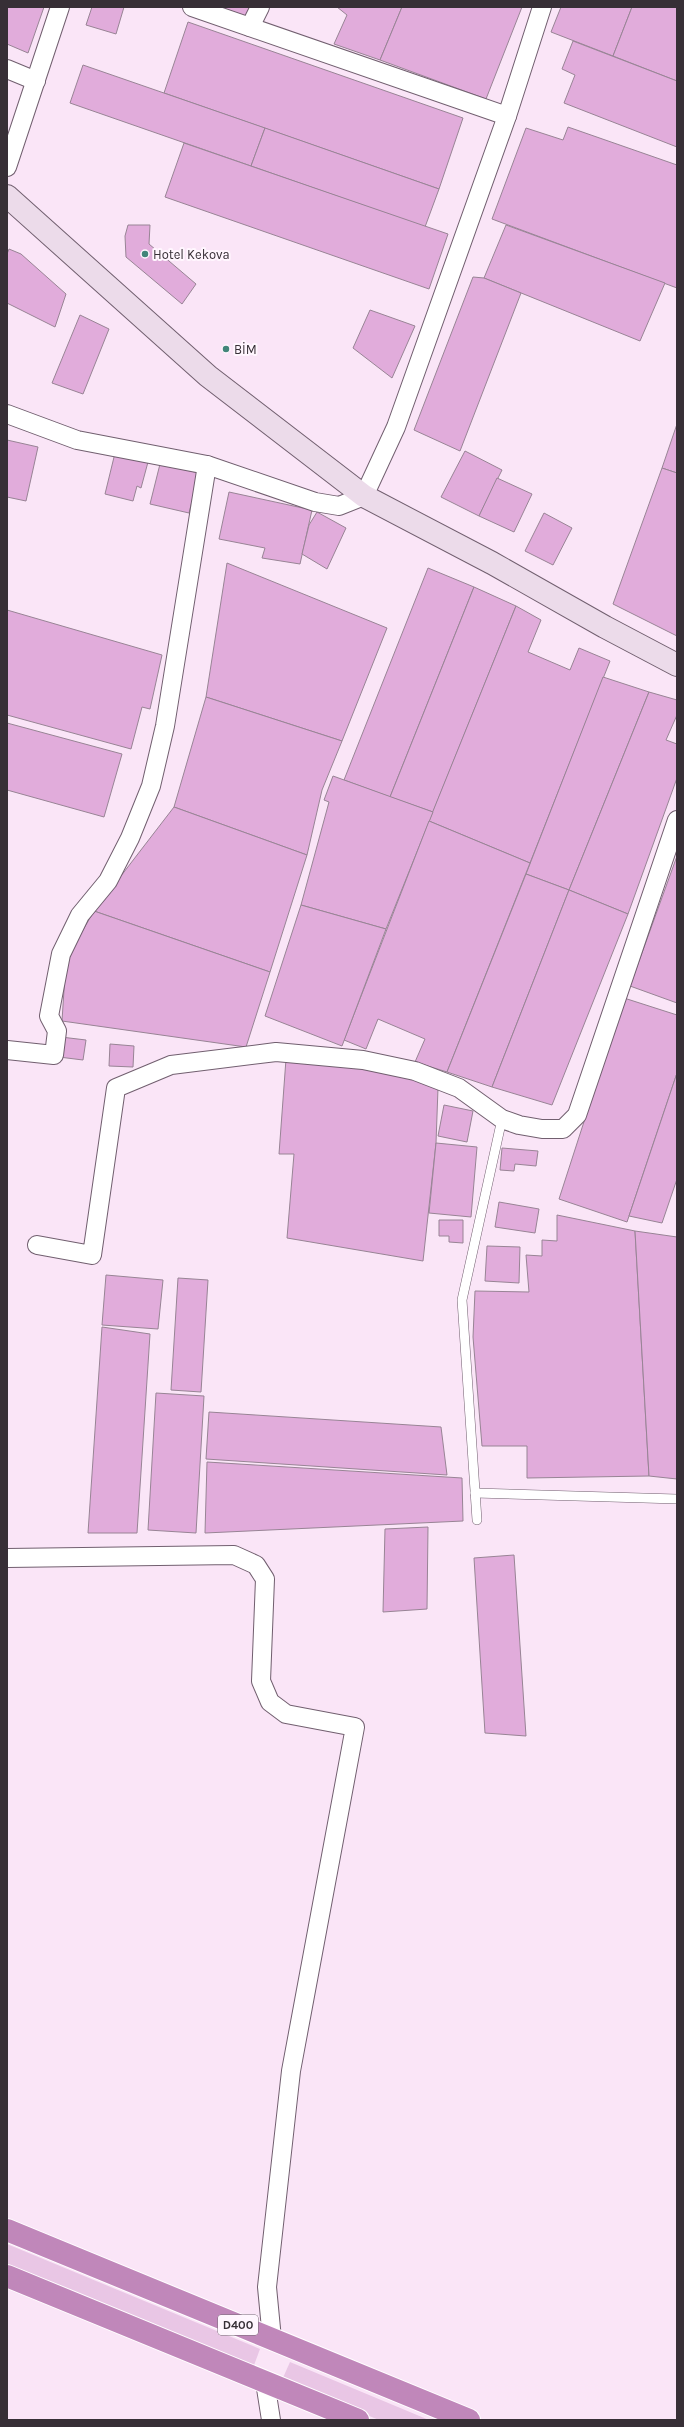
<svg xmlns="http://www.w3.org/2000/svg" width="684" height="2427" font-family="Karla,sans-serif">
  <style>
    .green { fill: #e9c6e5 }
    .building { fill: #e1acdb; stroke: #988495 }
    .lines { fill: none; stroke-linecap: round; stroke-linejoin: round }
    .lane-casing { stroke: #715f6f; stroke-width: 10 }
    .street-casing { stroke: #715f6f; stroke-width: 20 }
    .secondary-casing { stroke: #715f6f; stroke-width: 24 }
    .highway-casing { stroke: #fff; stroke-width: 24 }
    .lane { stroke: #fff; stroke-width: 9 }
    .street { stroke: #fff; stroke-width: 18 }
    .secondary { stroke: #ecdbea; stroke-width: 22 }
    .highway { stroke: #c087ba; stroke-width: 22 }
    .poi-dot { fill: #418579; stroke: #fff6fe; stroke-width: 1.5 }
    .labels { text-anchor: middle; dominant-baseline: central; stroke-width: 4; stroke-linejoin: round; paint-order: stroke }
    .shield { fill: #fff6fe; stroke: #736b72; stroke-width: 1 }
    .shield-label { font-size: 12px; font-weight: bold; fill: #372f36 }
    .poi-label { font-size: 13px; fill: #372f36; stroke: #fff6fe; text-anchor: start }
  </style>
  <rect width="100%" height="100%" fill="#fae5f7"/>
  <!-- green -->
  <g class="green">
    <polygon points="7,2244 260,2349 253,2368 7,2266"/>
    <polygon points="290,2362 429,2420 379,2420 282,2380"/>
  </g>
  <!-- building -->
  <g class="building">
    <polygon points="7,7 44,7 28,53 7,44"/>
    <polygon points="92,7 124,7 116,34 86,25"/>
    <polygon points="220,7 253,7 248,17"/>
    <polygon points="337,7 402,7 380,60 334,44 347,15"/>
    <polygon points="402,7 522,7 486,99 380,60"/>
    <polygon points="561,7 632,7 613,56 551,32"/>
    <polygon points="632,7 677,7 677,81 613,56"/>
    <polygon points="188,22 463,118 439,189 164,93"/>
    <polygon points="573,41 677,81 677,147 564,103 575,75 562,69"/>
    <polygon points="83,65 265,128 251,166 70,103"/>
    <polygon points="568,127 677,165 677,288 492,219 526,128 563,140"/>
    <polygon points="265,128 439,189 425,227 251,166"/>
    <polygon points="184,143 448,234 429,289 165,197"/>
    <polygon points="128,225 150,225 149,244 196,284 182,304 126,257 125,236"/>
    <polygon points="506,225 665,283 640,341 484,278"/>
    <polygon points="9,249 21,254 66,294 55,327 7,303 7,254"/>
    <polygon points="473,277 484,278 521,293 460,451 414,430"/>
    <polygon points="370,310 415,326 392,378 353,348"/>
    <polygon points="80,315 109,329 83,394 52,383"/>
    <polygon points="677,424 677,473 662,468"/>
    <polygon points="7,440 38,447 26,501 7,497"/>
    <polygon points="465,451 502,470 479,516 441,497"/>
    <polygon points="115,453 148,462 141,488 137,486 133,501 105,494"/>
    <polygon points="160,464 199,473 189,513 150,504"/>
    <polygon points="662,468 677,473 677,636 613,604"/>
    <polygon points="497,478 532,494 514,532 479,516"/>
    <polygon points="229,492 312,510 300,564 262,558 265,548 219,539"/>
    <polygon points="317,512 346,528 327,569 302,554 309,525"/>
    <polygon points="544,513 572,528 553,565 525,551"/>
    <polygon points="227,563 387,628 342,741 206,697"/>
    <polygon points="428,568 474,587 390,797 344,780"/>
    <polygon points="474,587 516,606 433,812 390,797"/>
    <polygon points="516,606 541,620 528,652 570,670 579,648 610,661 530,863 429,821"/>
    <polygon points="7,610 162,655 150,709 142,707 131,749 7,715"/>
    <polygon points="603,677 649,692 569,890 526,874"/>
    <polygon points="649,692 677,700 677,715 666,740 677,744 677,778 628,914 569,890"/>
    <polygon points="206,697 342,741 322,790 307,855 174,807"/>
    <polygon points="7,723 122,754 104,817 7,790"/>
    <polygon points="333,776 433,812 386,929 301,905 329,802 324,800"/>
    <polygon points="174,807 307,855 270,972 94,911"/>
    <polygon points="429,821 530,863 447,1072 415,1062 425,1039 378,1019 366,1049 344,1040"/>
    <polygon points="677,856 677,1003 630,986"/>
    <polygon points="526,874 569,890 492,1087 447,1072"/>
    <polygon points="569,890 628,914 552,1105 492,1087"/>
    <polygon points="301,905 386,929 342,1046 265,1016"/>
    <polygon points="94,911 270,972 246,1047 62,1021 66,959"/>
    <polygon points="624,998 677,1015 677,1073 627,1222 559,1199"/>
    <polygon points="61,1037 86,1040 83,1060 59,1057"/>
    <polygon points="110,1044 134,1046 133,1067 109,1066"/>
    <polygon points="286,1059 377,1066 438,1088 436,1143 423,1261 287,1238 294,1154 279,1154"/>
    <polygon points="677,1073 677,1179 662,1223 629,1216"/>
    <polygon points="444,1105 473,1111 467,1142 438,1136"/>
    <polygon points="436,1143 477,1147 471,1217 429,1213"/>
    <polygon points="502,1148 538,1151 536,1166 515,1164 514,1171 500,1170"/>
    <polygon points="499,1202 539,1209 535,1233 495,1227"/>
    <polygon points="557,1215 635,1231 649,1476 527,1478 527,1446 482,1446 473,1337 475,1291 529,1292 526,1255 542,1256 542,1240 557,1241"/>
    <polygon points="439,1220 463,1220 463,1243 449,1242 449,1236 439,1236"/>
    <polygon points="635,1231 677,1237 677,1479 649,1476"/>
    <polygon points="487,1246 520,1247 519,1283 485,1281"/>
    <polygon points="106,1275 163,1280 158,1329 102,1325"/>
    <polygon points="178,1278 208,1280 201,1392 171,1390"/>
    <polygon points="102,1327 150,1334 137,1533 88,1533"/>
    <polygon points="156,1393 204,1396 196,1533 148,1530"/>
    <polygon points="209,1412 441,1427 447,1475 206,1459"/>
    <polygon points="207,1462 462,1478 463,1521 205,1533"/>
    <polygon points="428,1527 427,1609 383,1612 385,1529"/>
    <polygon points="514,1555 526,1736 485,1733 474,1558"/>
  </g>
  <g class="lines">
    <!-- lane casing -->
    <g class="lane-casing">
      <g id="lane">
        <polyline points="475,1493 677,1499"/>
        <polyline points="477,1520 462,1300 502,1119"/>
      </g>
    </g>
    <!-- street casing -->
    <g class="street-casing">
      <g id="street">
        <polyline points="192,7 507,116"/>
        <polyline points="250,27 260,7"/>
        <polyline points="7,69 36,81"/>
        <polyline points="7,167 60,7"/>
        <polyline points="7,414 77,440 207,465 315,502 339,506 364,496 396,427 507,116 542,7"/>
        <polyline points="7,1050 54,1055 57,1031 49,1016 61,954 80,915 108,881 130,838 151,786 165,726 207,465"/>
        <polyline points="37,1245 92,1255 116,1088 171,1065 276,1052 363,1060 415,1071 459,1088 502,1119 519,1125 542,1129 563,1129 577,1115 677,820"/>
        <polyline points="7,1558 234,1555 256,1565 265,1579 261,1681 270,1702 286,1714 355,1727 291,2071 267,2287 272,2339"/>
        <polyline points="265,2382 271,2420"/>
      </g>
    </g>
    <!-- secondary casing -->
    <g class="secondary-casing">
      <polyline id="secondary" points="7,196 208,376 364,496 492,563 605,627 677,665"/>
    </g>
    <!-- highway casing -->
    <g class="highway-casing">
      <g id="highway">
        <polyline points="7,2230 469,2420"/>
        <polyline points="7,2276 358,2420"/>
      </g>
    </g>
    <!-- lane -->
    <use href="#lane" class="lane"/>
    <!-- street -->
    <use href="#street" class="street"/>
    <!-- secondary -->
    <use href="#secondary" class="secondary"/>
    <!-- highway -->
    <use href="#highway" class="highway"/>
  </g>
  <!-- markers -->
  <g class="poi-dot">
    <circle cx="145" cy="254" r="4"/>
    <circle cx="226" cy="349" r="4"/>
  </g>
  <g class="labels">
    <!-- shield labels -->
    <rect class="shield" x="218" y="2315" width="40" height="20" rx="3"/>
    <g class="shield-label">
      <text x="238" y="2325">D400</text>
    </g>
    <!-- poi labels -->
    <g class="poi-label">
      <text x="153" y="254">Hotel Kekova</text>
      <text x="234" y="349">BİM</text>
    </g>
  </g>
  <!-- border -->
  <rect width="684" height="2427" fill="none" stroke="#372f36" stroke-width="16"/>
</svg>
